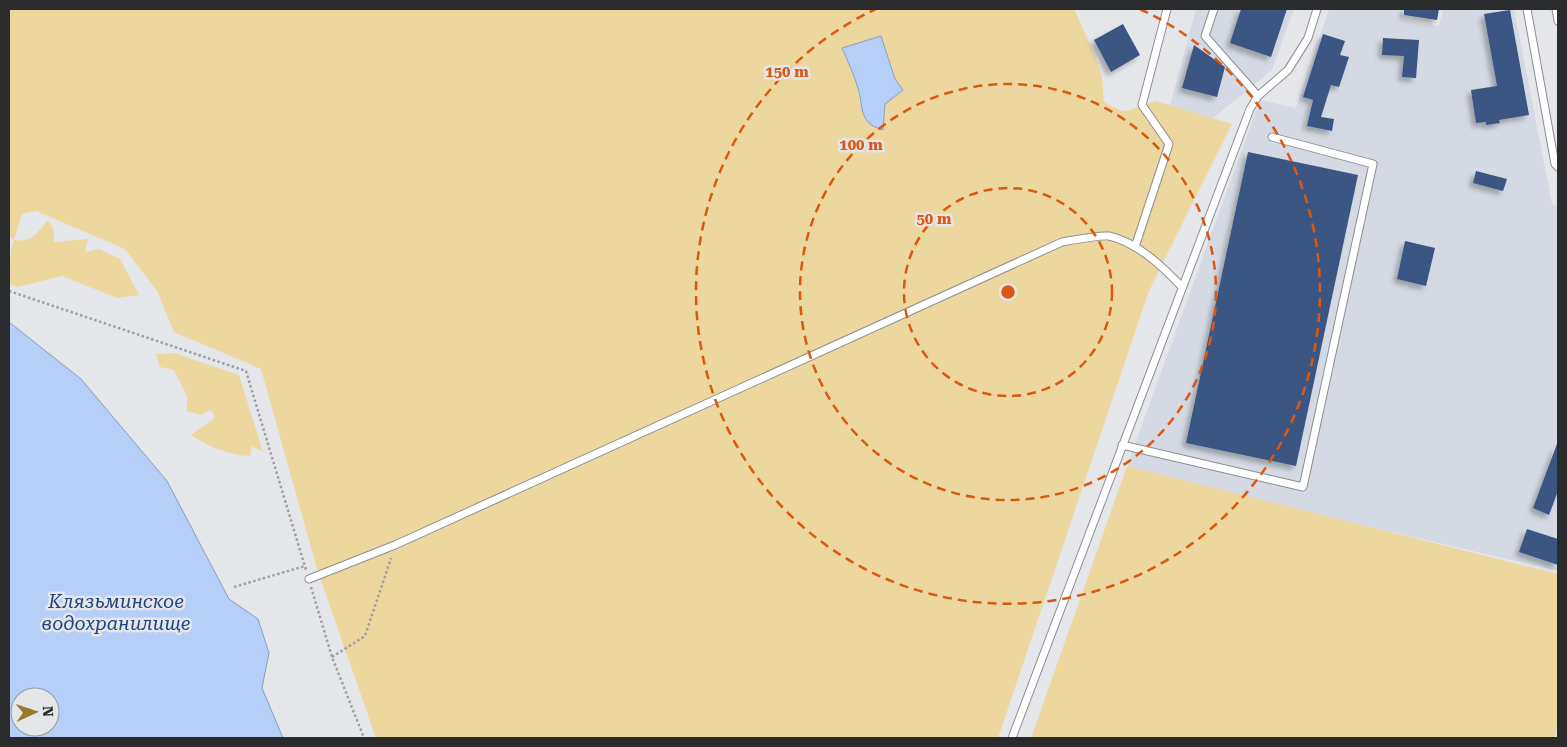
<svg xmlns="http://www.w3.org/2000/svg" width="1567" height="747" font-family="'Roboto Serif',serif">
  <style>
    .built { fill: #d4d9e3 }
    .green { fill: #ecd79f; fill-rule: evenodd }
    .water { fill: #b5cff9; stroke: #8b9ebc; fill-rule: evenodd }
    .building { fill: #3b5683; filter: url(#shadow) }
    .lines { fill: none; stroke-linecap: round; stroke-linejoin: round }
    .lane-casing { stroke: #8c8e91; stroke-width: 9 }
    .path { stroke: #9ea0a3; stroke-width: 2.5; stroke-dasharray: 2.5 2.5; stroke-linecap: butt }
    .lane { stroke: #fff; stroke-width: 7 }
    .ring { fill: none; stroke: #de570e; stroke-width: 2.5; stroke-dasharray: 9 6 }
    .labels { text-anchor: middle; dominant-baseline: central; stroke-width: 5; stroke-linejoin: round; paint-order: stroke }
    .water-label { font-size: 19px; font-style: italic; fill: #214583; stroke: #e4e6ea }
    .centre { fill: #de570e; stroke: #e4e6ea; stroke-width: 2.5 }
    .ring-label { font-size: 15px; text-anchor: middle; font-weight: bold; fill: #de570e; stroke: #e4e6ea; stroke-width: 5; stroke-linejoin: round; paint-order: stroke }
  </style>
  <defs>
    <filter id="shadow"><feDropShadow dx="-4" dy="4" stdDeviation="2.5" flood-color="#0004"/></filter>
  </defs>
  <rect width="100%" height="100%" fill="#e4e6ea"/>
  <!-- built -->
  <g class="built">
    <polygon points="1196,9 1294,9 1272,70 1212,119 1170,106"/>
    <polygon points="1329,9 1404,9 1402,20 1439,26 1443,9 1514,9 1552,204 1558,206 1558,571 1358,524 1127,466 1260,100 1296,108"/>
  </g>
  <!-- green -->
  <g class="green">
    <path d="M9,9H1074L1090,44L1102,76L1104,102L1121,111L1130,110L1156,101L1232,124L1149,291L998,738H376L317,569L261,369L174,332L157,291L125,249L36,211L22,214L14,240C32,243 37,233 48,220L54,231V242L88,239L85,252L99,249L120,259L139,295L117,298L62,276L18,287L9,283L11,250L14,240L9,235ZM881,36L895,79L903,90L885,104L860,106L858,86L842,48Z"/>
    <path d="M174,353L239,375L263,452L252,446L250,456C228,455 210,447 191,435L215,418L211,410L200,415L187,411V396L174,370L160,367L156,354Z"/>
    <polygon points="1127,466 1558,574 1558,718 1555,738 1031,738"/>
  </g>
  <!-- water -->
  <g class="water">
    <path d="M881,36L895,79L903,90L885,104L883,130C857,123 864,105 857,85C853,72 847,60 842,48Z"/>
    <path d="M9,322L81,379L167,481L229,599L258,619L269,653L262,688L283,738H9ZM20,697H50V727H20Z"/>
  </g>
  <!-- building -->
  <g class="building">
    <polygon points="1241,9 1287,9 1271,57 1230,43"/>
    <polygon points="1404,9 1439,9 1437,20 1404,15"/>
    <polygon points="1510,10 1529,115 1499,120 1500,123 1486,125 1486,122 1476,123 1471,90 1497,86 1484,14"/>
    <polygon points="1123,24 1140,55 1111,72 1094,40"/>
    <polygon points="1323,34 1345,41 1340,55 1349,57 1339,87 1331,85 1321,117 1334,119 1332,131 1307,126 1313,100 1303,97"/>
    <polygon points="1383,38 1419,40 1416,78 1402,77 1404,56 1382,55"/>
    <polygon points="1194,45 1225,67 1217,97 1182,88"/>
    <polygon points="1248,152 1358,175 1296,466 1186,443"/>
    <polygon points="1476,171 1507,179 1503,191 1473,183"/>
    <polygon points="1405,241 1435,248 1426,286 1397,279"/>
    <polygon points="1557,444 1558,491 1549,515 1533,508"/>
    <polygon points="1527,529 1558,539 1558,565 1519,552"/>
  </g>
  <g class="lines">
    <!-- lane casing -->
    <g class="lane-casing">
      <g id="lane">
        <polyline points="1214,9 1205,36 1258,96"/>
        <polyline points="1527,9 1555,164 1558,167"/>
        <polyline points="1556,9 1558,21"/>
        <polyline points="1135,247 1169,144 1142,105 1167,9"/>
        <polyline points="1122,445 1303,487 1373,164 1272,137"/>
        <path d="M309,579L395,545L1062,242C1073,240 1099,235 1109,236C1137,242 1163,267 1182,287"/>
        <polyline points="1012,738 1250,109 1258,96 1288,70 1308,38 1317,9"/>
      </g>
    </g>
    <!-- path -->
    <g class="path">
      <polyline points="9,291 246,371 306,570"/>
      <polyline points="234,587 305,566"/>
      <polyline points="311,587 332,657 364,738"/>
      <polyline points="332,657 365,636 391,558"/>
    </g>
    <!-- lane -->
    <use href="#lane" class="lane"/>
  </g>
  <!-- distance rings -->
  <g class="ring">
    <circle cx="1008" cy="292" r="104"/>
    <circle cx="1008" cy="292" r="208"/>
    <path d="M1140 9A312 312 0 1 1 876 9"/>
  </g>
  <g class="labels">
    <!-- water labels -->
    <g class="water-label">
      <text x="116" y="601">Клязьминское<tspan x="116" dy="22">водохранилище</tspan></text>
    </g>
  </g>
  <circle cx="1008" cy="292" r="8" class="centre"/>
  <g class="ring-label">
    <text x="787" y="77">150 m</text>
    <text x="861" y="150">100 m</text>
    <text x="934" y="224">50 m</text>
  </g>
  <!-- border -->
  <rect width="1567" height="747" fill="none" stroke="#2a2b2c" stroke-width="20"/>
  <!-- north arrow -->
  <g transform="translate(35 712) rotate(87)"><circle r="24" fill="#e4e6ea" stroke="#9a9b9e"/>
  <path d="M0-4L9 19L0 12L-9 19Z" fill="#987b24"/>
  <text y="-8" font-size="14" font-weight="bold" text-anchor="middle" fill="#2a2b2c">N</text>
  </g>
</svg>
